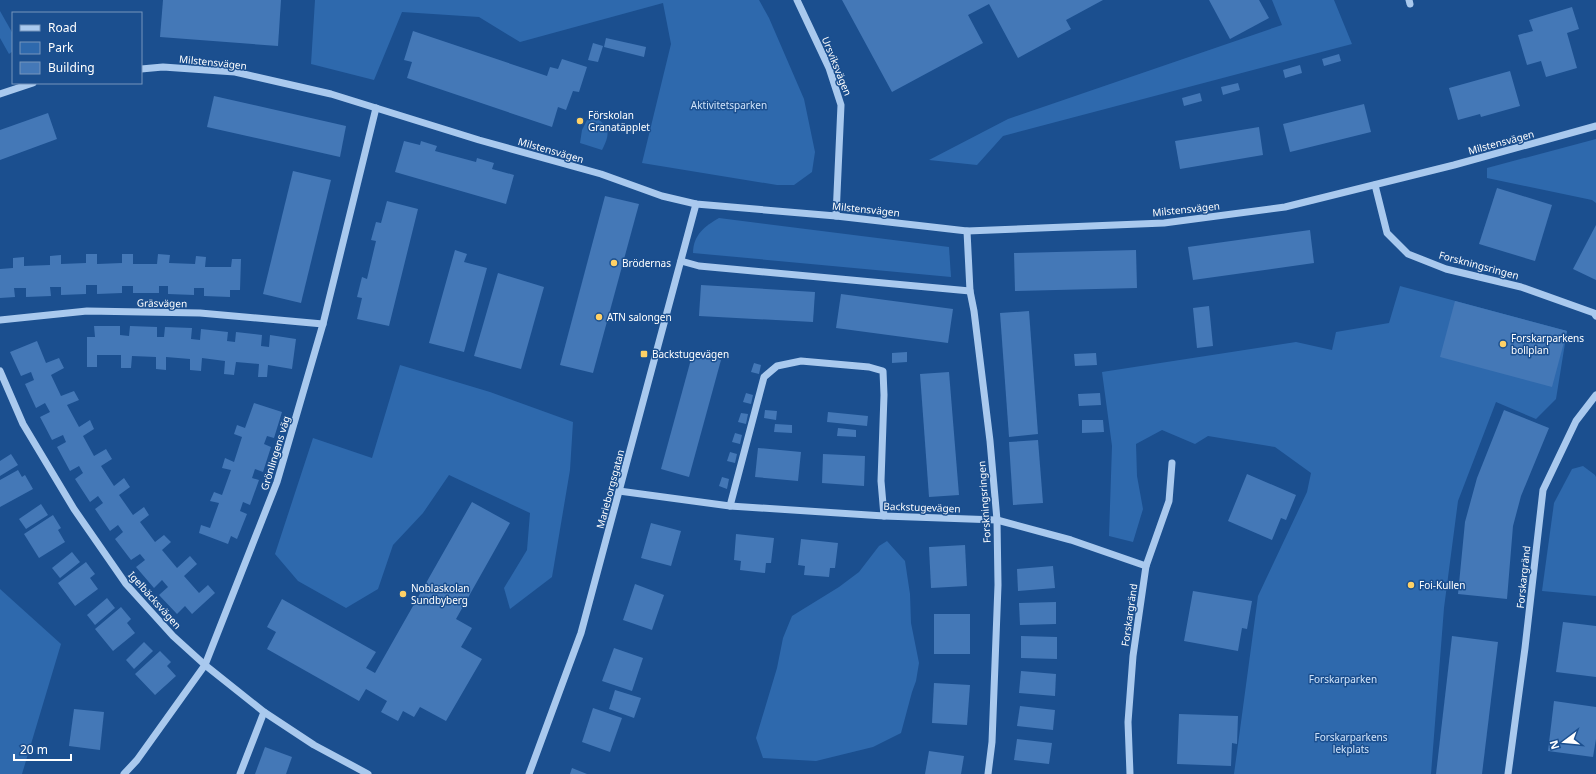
<svg xmlns="http://www.w3.org/2000/svg" width="1596" height="774" font-family="'Noto Sans',sans-serif">
  <style>
    .green { fill: #2e69ad }
    .building { fill: #4478b7 }
    .lines { fill: none; stroke-linecap: round; stroke-linejoin: round }
    .minor { stroke: #a9c9ee; stroke-width: 7 }
    .poi-dot { fill: #ffd166; stroke: #1b4f8f; stroke-width: 1.5 }
    .labels { text-anchor: middle; dominant-baseline: central; stroke-width: 3; stroke-linejoin: round; paint-order: stroke }
    .street-label { font-size: 10px; fill: #fff; stroke: #1b4f8f }
    .park-label { font-size: 10px; fill: #cfe3fa; stroke: #1b4f8f }
    .poi-label { font-size: 10px; fill: #fff; stroke: #1b4f8f; text-anchor: start }
  </style>
  <rect width="100%" height="100%" fill="#1b4f8f"/>
  <!-- green -->
  <g class="green">
    <polygon points="315,0 759,0 769,18 804,99 815,152 812,172 794,185 777,185 642,163 671,44 663,3 520,42 479,17 402,12 374,80 311,64"/>
    <polygon points="1272,0 1334,0 1352,44 1003,136 977,165 929,160 1008,119 1282,25"/>
    <polygon points="0,11 13,34 13,51 9,54 0,38"/>
    <path d="M598,119C611,129 609,136 602,150L580,143L582,130L587,120Z"/>
    <polygon points="1596,139 1596,203 1592,200 1487,178 1487,168"/>
    <path d="M719,218L949,247L951,277L693,253C693,235 705,226 719,218Z"/>
    <polygon points="1400,286 1567,331 1556,399 1536,419 1496,402 1458,501 1444,608 1431,774 1234,774 1258,596 1307,492 1311,473 1275,447 1208,436 1195,444 1162,430 1136,444 1137,476 1143,509 1133,542 1109,536 1112,446 1102,372 1296,342 1332,350 1336,332 1389,323"/>
    <polygon points="400,365 490,392 573,422 570,470 552,577 510,609 504,588 527,550 530,513 449,475 423,513 393,545 378,589 346,608 298,581 275,554 313,438 372,458"/>
    <polygon points="1583,466 1595,475 1596,477 1596,596 1542,591 1554,503 1572,469"/>
    <polygon points="887,541 905,561 910,594 911,623 919,663 916,681 912,692 901,733 873,747 816,761 763,758 756,738 777,668 783,638 792,616 839,587 859,572 879,546"/>
    <polygon points="0,589 61,644 22,774 0,774"/>
  </g>
  <!-- building -->
  <g class="building">
    <polygon points="163,0 281,0 278,46 160,37"/>
    <polygon points="842,0 1103,0 1066,20 1071,29 1018,58 989,4 968,15 983,43 892,92"/>
    <polygon points="1209,0 1259,0 1269,18 1230,39"/>
    <polygon points="1572,7 1579,29 1567,33 1577,68 1546,77 1541,61 1527,65 1518,35 1533,31 1529,20"/>
    <polygon points="413,31 547,76 550,67 558,69 562,59 587,67 579,92 573,91 566,110 558,107 552,127 407,78 412,62 404,60"/>
    <polygon points="606,38 646,47 644,57 604,47"/>
    <polygon points="593,43 603,46 598,62 588,60"/>
    <polygon points="1339,54 1341,61 1324,66 1322,59"/>
    <polygon points="1300,65 1302,73 1285,78 1283,70"/>
    <polygon points="1510,71 1520,106 1481,117 1480,114 1458,120 1449,88"/>
    <polygon points="1238,83 1240,90 1223,95 1221,87"/>
    <polygon points="1200,93 1202,101 1184,106 1182,98"/>
    <polygon points="214,96 346,126 340,157 207,127"/>
    <polygon points="1364,104 1371,132 1290,152 1283,124"/>
    <polygon points="48,113 57,139 0,160 0,130"/>
    <polygon points="1259,127 1263,155 1180,169 1175,141"/>
    <polygon points="404,141 420,145 421,141 437,146 435,151 476,162 477,158 494,163 492,169 514,175 506,204 395,172"/>
    <polygon points="293,171 331,180 301,303 263,294"/>
    <polygon points="1497,188 1552,205 1535,261 1479,244"/>
    <polygon points="605,196 639,204 593,373 560,365"/>
    <polygon points="387,201 418,209 389,326 357,319 362,298 357,297 362,277 367,279 376,241 371,240 376,222 381,223"/>
    <polygon points="1596,225 1596,280 1573,269"/>
    <polygon points="1310,230 1314,263 1193,280 1188,247"/>
    <polygon points="455,250 467,254 464,262 487,268 464,352 429,343"/>
    <polygon points="1136,250 1137,288 1015,291 1014,253"/>
    <polygon points="86,254 97,254 97,264 122,263 122,254 133,254 133,264 157,264 158,254 170,255 169,263 195,264 196,256 206,257 205,267 231,267 232,259 241,259 240,290 230,290 230,297 204,296 204,288 194,288 194,295 168,294 168,286 159,286 159,293 133,293 133,286 122,286 122,293 97,294 97,285 86,285 86,294 61,295 61,287 50,287 51,296 26,297 26,288 14,288 15,297 0,298 0,269 13,268 13,258 24,257 24,266 50,265 50,256 61,255 61,264 86,263"/>
    <polygon points="498,273 544,287 521,369 474,356"/>
    <polygon points="701,285 815,292 813,322 699,316"/>
    <polygon points="841,294 953,309 948,343 836,328"/>
    <polygon points="1455,301 1567,331 1552,387 1440,357"/>
    <polygon points="1209,306 1213,346 1197,348 1193,308"/>
    <polygon points="1029,311 1038,434 1009,437 1000,313"/>
    <polygon points="94,326 120,326 120,335 129,336 130,326 157,327 157,337 164,337 165,327 192,328 191,339 200,340 201,329 228,332 227,341 235,342 236,332 262,335 261,346 269,347 270,335 296,339 292,369 268,365 267,377 258,377 259,364 236,362 234,375 224,374 225,361 202,358 201,371 190,370 190,359 166,357 166,370 156,369 156,357 132,356 131,368 121,368 121,355 97,355 97,367 87,367 87,337 95,337"/>
    <polygon points="37,341 46,363 59,358 64,368 51,375 61,396 74,391 79,400 67,405 79,427 90,420 94,429 83,436 94,456 106,449 112,459 101,466 114,486 124,478 130,487 119,495 133,515 144,507 149,515 140,522 155,542 164,535 171,542 162,550 177,568 190,556 197,564 184,576 199,593 208,585 215,593 192,614 185,606 177,614 159,595 168,587 162,580 154,588 136,567 145,560 140,554 131,560 115,539 123,532 118,525 110,531 95,509 103,503 98,496 90,502 75,479 83,473 79,466 70,471 57,447 66,442 63,435 52,440 40,417 50,412 45,403 36,408 25,384 34,380 31,372 21,376 10,352"/>
    <polygon points="693,352 721,360 689,477 661,469"/>
    <polygon points="907,352 907,362 892,363 892,353"/>
    <polygon points="1096,353 1097,365 1075,366 1074,354"/>
    <polygon points="754,363 761,365 759,374 751,372"/>
    <polygon points="949,372 959,495 929,497 920,374"/>
    <polygon points="746,393 753,395 751,404 743,402"/>
    <polygon points="1100,393 1101,405 1079,406 1078,394"/>
    <polygon points="254,403 282,412 274,438 267,436 264,444 271,447 263,472 255,469 252,478 259,480 250,505 243,502 240,511 247,514 237,539 231,536 228,544 199,533 201,525 210,528 219,503 210,501 214,492 222,495 231,470 222,468 225,458 234,462 242,437 234,434 237,425 245,428"/>
    <polygon points="765,410 777,411 776,420 764,418"/>
    <polygon points="1504,410 1549,428 1521,496 1513,526 1507,599 1458,594 1465,522 1477,478"/>
    <polygon points="828,412 868,416 867,426 827,422"/>
    <polygon points="741,413 748,414 746,424 738,422"/>
    <polygon points="1082,420 1103,420 1104,432 1082,433"/>
    <polygon points="775,424 792,425 792,433 774,432"/>
    <polygon points="838,428 856,430 856,437 837,436"/>
    <polygon points="735,433 742,435 740,444 732,442"/>
    <polygon points="1038,440 1043,503 1013,505 1009,442"/>
    <polygon points="758,448 801,452 798,481 755,477"/>
    <polygon points="730,452 737,454 735,463 727,461"/>
    <polygon points="11,454 18,465 0,476 0,461"/>
    <polygon points="823,454 865,456 864,486 822,483"/>
    <polygon points="18,470 22,477 25,475 33,489 0,507 0,480"/>
    <polygon points="1247,474 1296,495 1286,520 1281,518 1272,540 1228,521"/>
    <polygon points="722,477 729,479 727,489 719,486"/>
    <polygon points="472,502 510,523 456,619 472,628 461,647 482,659 446,721 420,707 414,717 403,711 398,721 381,712 387,701 366,689 359,701 267,649 276,632 267,627 282,599 376,652 366,668 375,673"/>
    <polygon points="41,504 48,515 26,529 19,519"/>
    <polygon points="53,515 61,528 58,530 65,542 39,558 24,534"/>
    <polygon points="651,523 681,531 671,566 641,558"/>
    <polygon points="736,534 774,538 771,563 766,563 765,573 740,570 741,561 734,560"/>
    <polygon points="801,539 838,543 835,568 830,568 829,577 804,575 805,566 798,565"/>
    <polygon points="965,545 967,586 931,588 929,547"/>
    <polygon points="72,552 80,562 60,578 52,568"/>
    <polygon points="86,562 95,574 90,578 98,589 75,606 58,583"/>
    <polygon points="1053,566 1055,588 1018,591 1017,569"/>
    <polygon points="635,584 664,595 652,630 623,620"/>
    <polygon points="1193,591 1252,601 1247,629 1242,628 1238,651 1184,641"/>
    <polygon points="107,598 115,608 95,625 87,615"/>
    <polygon points="1056,602 1056,624 1020,625 1019,603"/>
    <polygon points="121,607 131,619 127,623 135,633 113,651 95,629"/>
    <rect x="934" y="614" width="36" height="40"/>
    <polygon points="1563,622 1596,626 1596,677 1556,672"/>
    <polygon points="1021,636 1057,637 1057,659 1021,658"/>
    <polygon points="1452,636 1498,642 1482,774 1436,774"/>
    <polygon points="144,642 153,651 134,669 126,660"/>
    <polygon points="614,648 643,658 632,691 602,681"/>
    <polygon points="160,651 171,662 167,666 176,676 155,695 135,674"/>
    <polygon points="1021,671 1056,674 1055,696 1019,693"/>
    <polygon points="934,683 970,685 967,725 932,723"/>
    <polygon points="615,690 641,698 634,718 609,709"/>
    <polygon points="1554,701 1596,707 1596,739 1593,757 1548,751"/>
    <polygon points="1020,706 1055,710 1053,730 1017,726"/>
    <polygon points="593,708 622,718 610,752 582,742"/>
    <polygon points="74,709 104,712 100,750 69,746"/>
    <polygon points="1179,714 1238,716 1237,744 1232,743 1231,766 1177,764"/>
    <polygon points="1017,739 1052,743 1049,764 1014,760"/>
    <polygon points="265,747 292,757 286,774 255,774"/>
    <polygon points="929,751 964,756 961,774 925,774"/>
    <polygon points="572,768 587,774 570,774"/>
  </g>
  <g class="lines">
    <!-- minor -->
    <g class="minor">
      <polyline points="797,0 829,68 841,105 836,216"/>
      <polyline points="1409,0 1410,4"/>
      <polyline points="141,69 163,67 235,72 331,94 479,140 601,174 662,196 696,204 836,216 967,231 1164,223 1285,207 1454,165 1596,126"/>
      <polyline points="0,94 33,83"/>
      <polyline points="1375,185 1387,233 1408,254 1446,269 1521,287 1594,313 1596,316"/>
      <polyline points="967,231 970,291 974,311 990,441 997,520 998,585 992,742 988,774"/>
      <polyline points="681,261 699,266 970,291"/>
      <polyline points="0,320 87,311 200,313 323,324"/>
      <polyline points="0,371 23,424 74,509 126,584 173,636 205,665 264,712 314,745 368,774"/>
      <polyline points="619,491 730,506 884,516 997,520 1071,540 1146,566"/>
      <polyline points="730,506 764,377 777,366 801,361 869,367 883,371 884,395 881,481 884,516"/>
      <polyline points="124,774 137,760 205,665 277,482 323,324 376,108"/>
      <polyline points="240,774 264,712"/>
      <polyline points="529,774 581,633 696,204"/>
      <polyline points="1130,774 1128,722 1133,656 1146,566 1169,501 1172,463"/>
      <polyline points="1508,774 1525,648 1543,490 1576,421 1596,395"/>
    </g>
  </g>
  <!-- markers -->
  <g class="poi-dot">
    <circle cx="580" cy="121" r="4"/>
    <circle cx="614" cy="263" r="4"/>
    <circle cx="599" cy="317" r="4"/>
    <circle cx="1503" cy="344" r="4"/>
    <rect x="640" y="350" width="8" height="8" rx="2"/>
    <circle cx="1411" cy="585" r="4"/>
    <circle cx="403" cy="594" r="4"/>
  </g>
  <g class="labels">
    <!-- street labels -->
    <g class="street-label">
      <text transform="translate(213 62) rotate(6)">Milstensvägen</text>
      <text transform="translate(837 66) rotate(68)">Ursviksvägen</text>
      <text transform="translate(1501 142) rotate(-15)">Milstensvägen</text>
      <text transform="translate(551 150) rotate(16)">Milstensvägen</text>
      <text transform="translate(866 209) rotate(6)">Milstensvägen</text>
      <text transform="translate(1186 209) rotate(-6)">Milstensvägen</text>
      <text transform="translate(1479 265) rotate(15)">Forskningsringen</text>
      <text transform="translate(162 303) rotate(1)">Gräsvägen</text>
      <text transform="translate(275 453) rotate(-73)">Grönlingens väg</text>
      <text transform="translate(610 489) rotate(-75)">Marieborgsgatan</text>
      <text transform="translate(984 502) rotate(-94)">Forskningsringen</text>
      <text transform="translate(922 507) rotate(2)">Backstugevägen</text>
      <text transform="translate(1523 577) rotate(-84)">Forskargränd</text>
      <text transform="translate(155 600) rotate(48)">Igelbäcksvägen</text>
      <text transform="translate(1129 615) rotate(-82)">Forskargränd</text>
    </g>
    <!-- park labels -->
    <g class="park-label">
      <text x="729" y="105">Aktivitetsparken</text>
      <text x="1343" y="679">Forskarparken</text>
      <text x="1351" y="737">Forskarparkens<tspan x="1351" dy="12">lekplats</tspan></text>
    </g>
    <!-- poi labels -->
    <g class="poi-label">
      <text x="588" y="115">Förskolan<tspan x="588" dy="12">Granatäpplet</tspan></text>
      <text x="622" y="263">Brödernas</text>
      <text x="607" y="317">ATN salongen</text>
      <text x="1511" y="338">Forskarparkens<tspan x="1511" dy="12">bollplan</tspan></text>
      <text x="652" y="354">Backstugevägen</text>
      <text x="1419" y="585">Foi-Kullen</text>
      <text x="411" y="588">Noblaskolan<tspan x="411" dy="12">Sundbyberg</tspan></text>
    </g>
  </g>
  <!-- legend -->
  <rect x="12" y="12" width="130" height="72" fill="#1b4f8f" stroke="#7695bc"/>
  <rect x="20" y="25" width="20" height="6" fill="#a9c9ee" stroke="#7695bc"/>
  <text x="48" y="32" font-size="12" fill="#ffffff">Road</text>
  <rect x="20" y="42" width="20" height="12" fill="#2e69ad" stroke="#7695bc"/>
  <text x="48" y="52" font-size="12" fill="#ffffff">Park</text>
  <rect x="20" y="62" width="20" height="12" fill="#4478b7" stroke="#7695bc"/>
  <text x="48" y="72" font-size="12" fill="#ffffff">Building</text>
  <!-- north arrow -->
  <g transform="translate(1564 742) rotate(254)" stroke="#1b4f8f" stroke-width="3" paint-order="stroke">
  <path d="M0-3L7 15L0 10L-7 15Z" fill="#ffffff"/>
  <text y="-6" font-size="11" font-weight="bold" text-anchor="middle" fill="#ffffff">N</text>
  </g>
  <!-- scale -->
  <path d="M14 754v6h57v-6" fill="none" stroke="#ffffff" stroke-width="2"/>
  <text x="20" y="754" font-size="12" fill="#ffffff" stroke="#1b4f8f" stroke-width="3" paint-order="stroke">20 m</text>
</svg>
